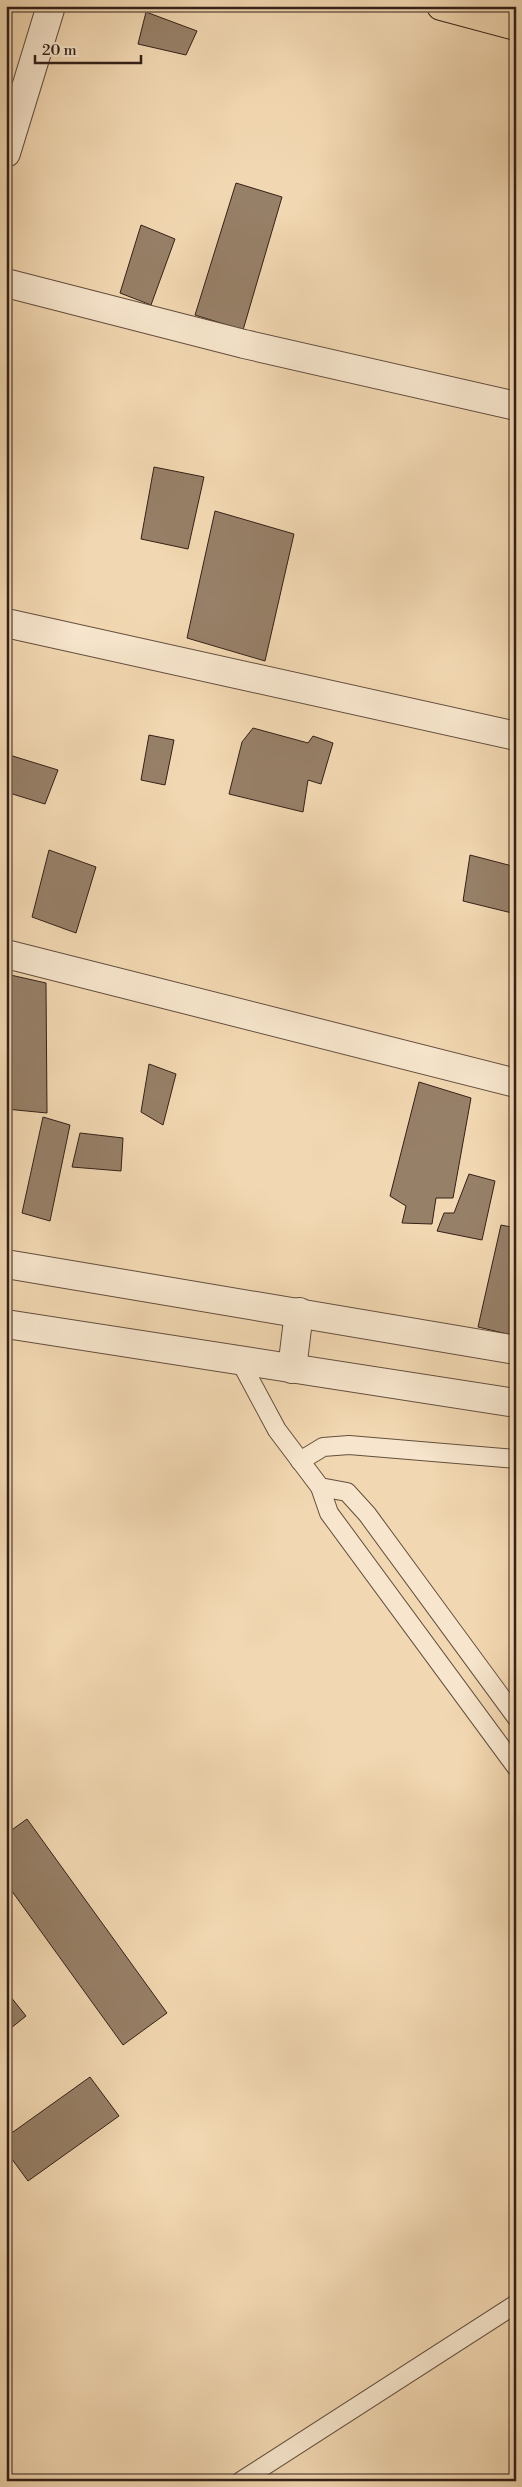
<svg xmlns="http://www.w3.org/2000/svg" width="522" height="2487" font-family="'Libre Bodoni',serif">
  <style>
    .building { fill: #978068; stroke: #342018 }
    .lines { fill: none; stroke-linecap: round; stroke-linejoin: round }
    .service-casing { stroke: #644e3e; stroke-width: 20 }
    .minor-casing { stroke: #644e3e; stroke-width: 30 }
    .tertiary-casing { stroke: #644e3e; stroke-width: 30 }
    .primary-casing { stroke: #342018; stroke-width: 30 }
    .service { stroke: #f7e6cd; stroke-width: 18 }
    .minor { stroke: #f7e6cd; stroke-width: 28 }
    .tertiary { stroke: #f7e6cd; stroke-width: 28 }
    .primary { stroke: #f2d8b2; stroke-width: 28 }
  </style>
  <rect width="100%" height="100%" fill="#f2d8b2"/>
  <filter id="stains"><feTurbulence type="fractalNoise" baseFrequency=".004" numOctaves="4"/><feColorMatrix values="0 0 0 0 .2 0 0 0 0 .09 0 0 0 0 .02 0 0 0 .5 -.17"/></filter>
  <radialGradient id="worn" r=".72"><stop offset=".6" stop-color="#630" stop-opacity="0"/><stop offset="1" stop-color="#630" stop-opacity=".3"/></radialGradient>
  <!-- building -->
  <g class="building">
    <polygon points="146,12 197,31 186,55 138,44"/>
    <polygon points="236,183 282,197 243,330 195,315"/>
    <polygon points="141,225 175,239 151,305 120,293"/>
    <polygon points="154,467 204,477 188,549 141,539"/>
    <polygon points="215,511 294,534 265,661 187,638"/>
    <polygon points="253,728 308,743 313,736 333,743 321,784 308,780 303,812 229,794 242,742"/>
    <polygon points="149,735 174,740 165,785 141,780"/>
    <polygon points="6,754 58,770 45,804 6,792"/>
    <polygon points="49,850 96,867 76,933 32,917"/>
    <polygon points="470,855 516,867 516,914 463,901"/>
    <polygon points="6,974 46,983 47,1113 6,1109"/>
    <polygon points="149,1064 176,1074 163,1125 141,1112"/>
    <polygon points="419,1082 471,1098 453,1198 436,1198 432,1224 402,1223 406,1206 390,1196"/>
    <polygon points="43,1117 70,1125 50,1221 22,1213"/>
    <polygon points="80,1133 123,1138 121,1171 72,1167"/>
    <polygon points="469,1174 495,1181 482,1240 437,1231 444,1213 454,1213"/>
    <polygon points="501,1225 516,1228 516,1336 478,1327"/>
    <polygon points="27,1819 167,2013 123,2045 6,1883 6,1834"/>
    <polygon points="6,1991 26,2016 6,2032"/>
    <polygon points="90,2077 119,2116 28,2181 6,2151 6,2137"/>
  </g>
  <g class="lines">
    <!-- service casing -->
    <g class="service-casing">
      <g id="service">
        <polyline points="240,1361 277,1430 320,1487 329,1513 516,1767"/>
        <polyline points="300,1461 323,1447 349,1445 516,1459"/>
        <polyline points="320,1487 347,1492 367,1514 516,1717"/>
        <polyline points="241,2481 516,2304"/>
      </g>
    </g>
    <!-- minor casing -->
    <g class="minor-casing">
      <g id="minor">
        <polyline points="6,153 51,6"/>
        <polyline points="6,283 244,344 516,406"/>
        <polyline points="6,623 516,736"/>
        <polyline points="6,954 516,1083"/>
      </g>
    </g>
    <!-- tertiary casing -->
    <g class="tertiary-casing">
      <g id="tertiary">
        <polyline points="6,1264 516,1350"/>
        <polyline points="6,1324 516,1403"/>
        <polyline points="292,1369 299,1312"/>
      </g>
    </g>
    <!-- primary casing -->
    <g class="primary-casing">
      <polyline id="primary" points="441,6 516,26"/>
    </g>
    <!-- service -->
    <use href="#service" class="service"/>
    <!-- minor -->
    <use href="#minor" class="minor"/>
    <!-- tertiary -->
    <use href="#tertiary" class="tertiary"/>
    <!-- primary -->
    <use href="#primary" class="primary"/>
  </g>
  <!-- margin -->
  <rect width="522" height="2487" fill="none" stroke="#f2d8b2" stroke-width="25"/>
  <rect x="8" y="8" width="507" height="2472" fill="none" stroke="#342018" stroke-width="2.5"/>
  <rect x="12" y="12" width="497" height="2462" fill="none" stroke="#342018"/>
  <!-- scale -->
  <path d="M35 55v8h106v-8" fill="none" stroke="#342018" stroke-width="2.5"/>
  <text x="42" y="55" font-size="15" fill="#342018" stroke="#f7e6cd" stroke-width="4" paint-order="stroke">20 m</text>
  <rect width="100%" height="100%" filter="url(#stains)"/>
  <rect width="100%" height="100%" fill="url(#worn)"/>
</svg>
